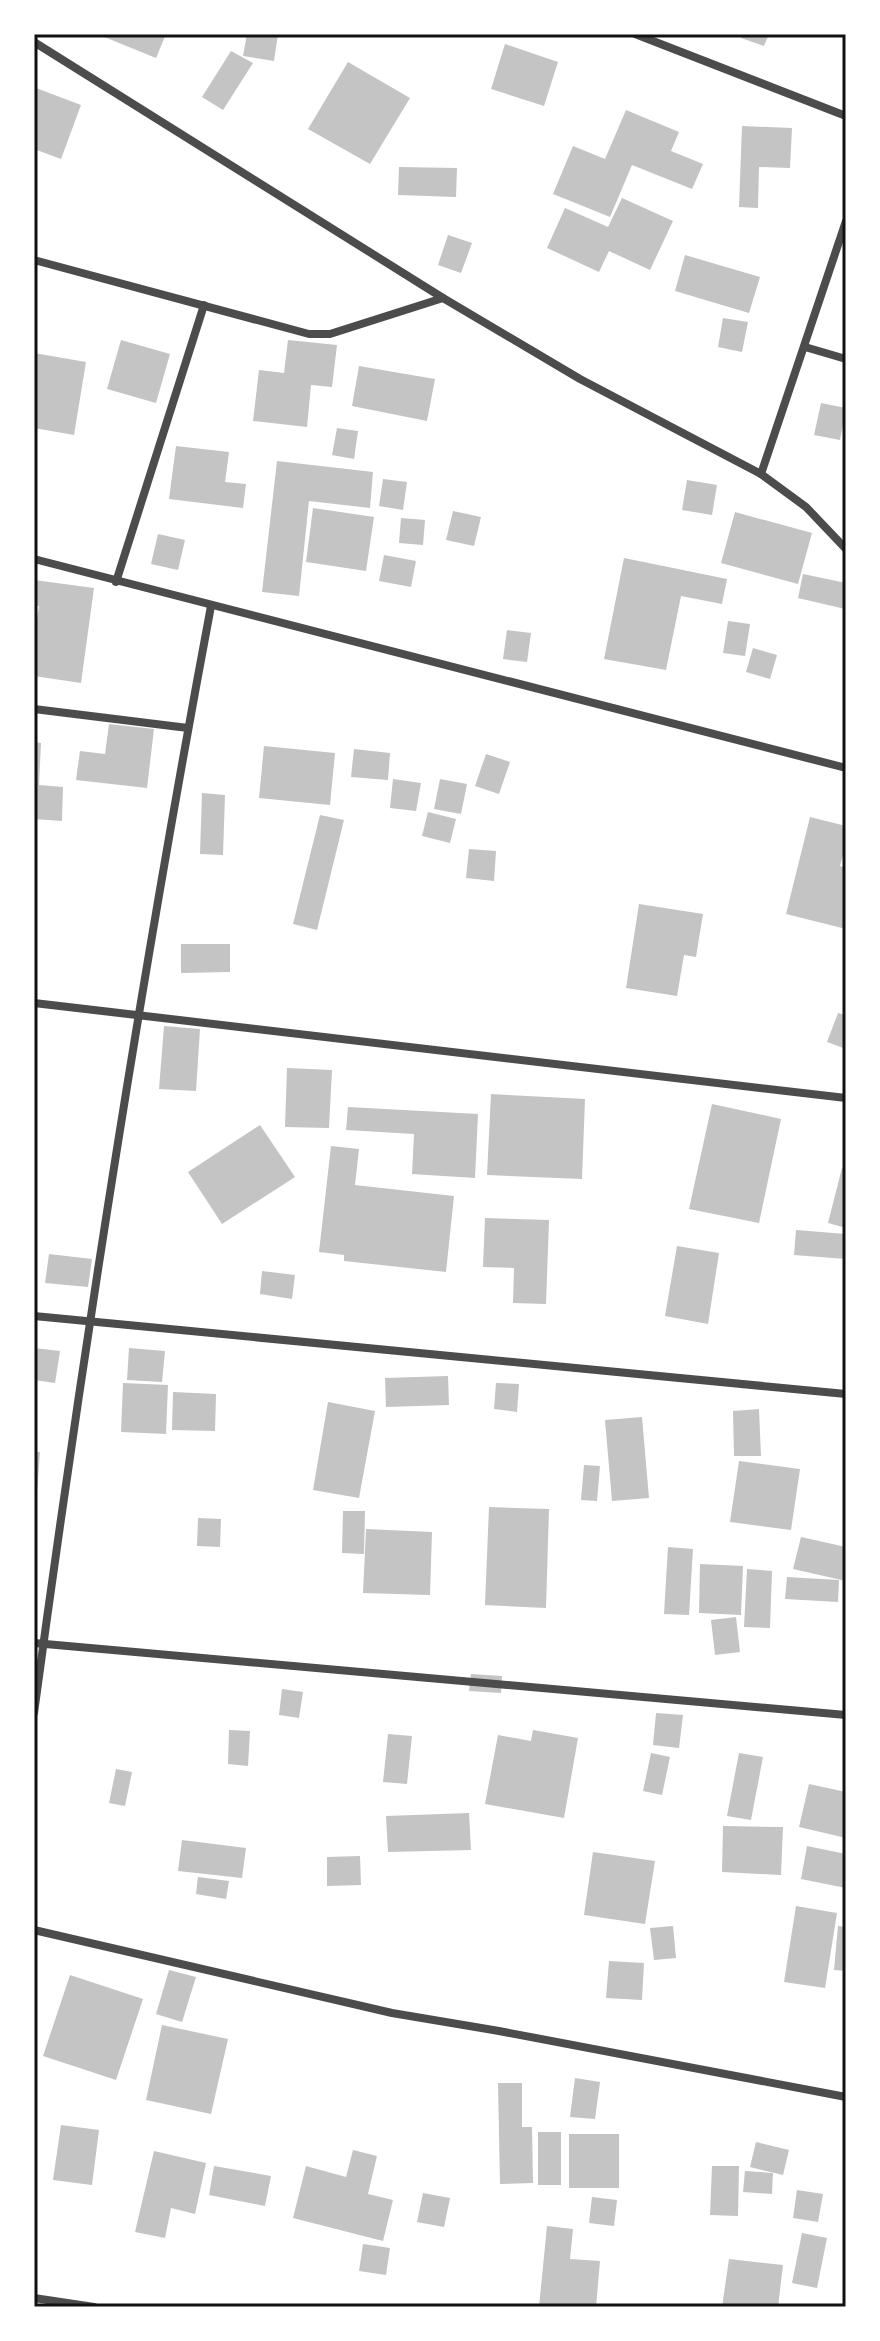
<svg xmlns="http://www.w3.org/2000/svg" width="880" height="2341" font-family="'IBM Plex Sans',sans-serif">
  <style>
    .building { fill: #c4c4c4 }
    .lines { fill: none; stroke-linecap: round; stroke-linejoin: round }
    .minor { stroke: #4c4c4c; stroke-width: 8 }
    .neatline { fill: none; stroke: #111; stroke-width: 3 }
  </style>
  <rect width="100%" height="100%" fill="#fff"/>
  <!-- building -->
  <g class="building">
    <polygon points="97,34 166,34 156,58"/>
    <polygon points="247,34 278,34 274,61 243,56"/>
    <polygon points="742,34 769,34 764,46 741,38"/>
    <polygon points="505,44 558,62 544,106 491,89"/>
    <polygon points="231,51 253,63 223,110 202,97"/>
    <polygon points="348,62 410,98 370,164 308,129"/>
    <polygon points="36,88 81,105 61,159 34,149"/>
    <polygon points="626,110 679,132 671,151 703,164 692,189 632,165 610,217 553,194 573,146 605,159"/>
    <polygon points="742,126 792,128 790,168 759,167 758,208 739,207"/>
    <polygon points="399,167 457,168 456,197 398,195"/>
    <polygon points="622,198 673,221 650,270 609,251 599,272 547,248 565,208 608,227"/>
    <polygon points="448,235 472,243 461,273 438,265"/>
    <polygon points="685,255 760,277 749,313 675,291"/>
    <polygon points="723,318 748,322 742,352 718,347"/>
    <polygon points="121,340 170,354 156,403 107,389"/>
    <polygon points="288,340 337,345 332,387 311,385 307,427 253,421 259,370 284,373"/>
    <polygon points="34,353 86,362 74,435 34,428"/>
    <polygon points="359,366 435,379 427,421 352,406"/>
    <polygon points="821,403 846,408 840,440 814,435"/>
    <polygon points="337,428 358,431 354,459 332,455"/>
    <polygon points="176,446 229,452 225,482 246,484 243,508 169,499"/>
    <polygon points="277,461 373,472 370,508 309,501 299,596 262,592"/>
    <polygon points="383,479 407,482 403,510 379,506"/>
    <polygon points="687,480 717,485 712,515 682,510"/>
    <polygon points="313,508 374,517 366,571 306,562"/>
    <polygon points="453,511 481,517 474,546 446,540"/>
    <polygon points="735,512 812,533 798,584 721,563"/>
    <polygon points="401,518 425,520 423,545 399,543"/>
    <polygon points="158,534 185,540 178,570 151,564"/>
    <polygon points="384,555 416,561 411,587 379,581"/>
    <polygon points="624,558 727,579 722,604 681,596 666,670 604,659"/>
    <polygon points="803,574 846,583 845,609 798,598"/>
    <polygon points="34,580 94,588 81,683 34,676 34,639 39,606 34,605"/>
    <polygon points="728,621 750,624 745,656 723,653"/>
    <polygon points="507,630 531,633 527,662 503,659"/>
    <polygon points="753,648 777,655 770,679 746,672"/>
    <polygon points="109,724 154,729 147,788 76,780 80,751 105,754"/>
    <polygon points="34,742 41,743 39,785 63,787 62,821 34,819"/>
    <polygon points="264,746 335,753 330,805 259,798"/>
    <polygon points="354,749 390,753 388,780 351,777"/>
    <polygon points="486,754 510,762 499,794 475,786"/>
    <polygon points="393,779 421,783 416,811 390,808"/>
    <polygon points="440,779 467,784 461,814 434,809"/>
    <polygon points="202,793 225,795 223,855 200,854"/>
    <polygon points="428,812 456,819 450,843 422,836"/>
    <polygon points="320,815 344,820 317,930 293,924"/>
    <polygon points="810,817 846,826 846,844 840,866 846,868 846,929 786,914"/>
    <polygon points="469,849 496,851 494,881 466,878"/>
    <polygon points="639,904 703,914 696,957 684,955 677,996 626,988"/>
    <polygon points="181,944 230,944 230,972 181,973"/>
    <polygon points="838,1013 846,1015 846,1049 827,1042"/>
    <polygon points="164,1026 200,1029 196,1091 159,1089"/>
    <polygon points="287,1068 332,1070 329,1128 285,1127"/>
    <polygon points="491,1094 585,1099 582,1179 487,1175"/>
    <polygon points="712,1104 781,1119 759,1223 689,1209"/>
    <polygon points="348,1107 478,1114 475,1178 412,1174 414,1134 346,1130"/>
    <polygon points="260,1125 295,1177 222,1224 188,1172"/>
    <polygon points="331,1146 359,1149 355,1185 454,1196 446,1272 344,1261 344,1255 319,1252"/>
    <polygon points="842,1168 846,1169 846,1228 828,1223"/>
    <polygon points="485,1218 549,1220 546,1304 513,1303 514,1268 483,1267"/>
    <polygon points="796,1230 846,1234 846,1259 794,1255"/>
    <polygon points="677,1246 719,1253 708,1324 665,1316"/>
    <polygon points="49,1254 92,1259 88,1287 45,1283"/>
    <polygon points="262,1271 295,1275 292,1299 260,1294"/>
    <polygon points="34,1348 60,1351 55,1383 34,1380"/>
    <polygon points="129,1348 165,1351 162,1382 127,1380"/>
    <polygon points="448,1376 449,1405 386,1407 385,1378"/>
    <polygon points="123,1383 168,1385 166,1434 121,1432"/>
    <polygon points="496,1383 519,1384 517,1412 494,1409"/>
    <polygon points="173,1392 216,1394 215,1431 172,1430"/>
    <polygon points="328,1402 375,1411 359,1498 313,1490"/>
    <polygon points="759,1409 761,1456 734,1456 733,1411"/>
    <polygon points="642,1417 649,1498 612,1501 605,1420"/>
    <polygon points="34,1452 40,1452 36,1505 34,1505"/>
    <polygon points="739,1461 800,1469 791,1530 730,1522"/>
    <polygon points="584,1465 600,1466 597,1501 581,1500"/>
    <polygon points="489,1507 549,1509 546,1608 485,1605"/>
    <polygon points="343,1511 365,1511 364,1554 342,1553"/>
    <polygon points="198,1518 221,1519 220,1547 197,1546"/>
    <polygon points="366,1529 432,1532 430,1595 363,1593"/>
    <polygon points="801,1537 846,1547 846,1581 793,1569"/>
    <polygon points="668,1547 693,1549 689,1615 664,1614"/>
    <polygon points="700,1564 743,1566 741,1615 699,1613"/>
    <polygon points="747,1569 772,1571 770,1628 744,1627"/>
    <polygon points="787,1577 839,1580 838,1602 785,1599"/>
    <polygon points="736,1617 740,1652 715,1655 711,1620"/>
    <polygon points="471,1674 502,1676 501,1693 469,1691"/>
    <polygon points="282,1689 303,1692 299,1718 279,1715"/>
    <polygon points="656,1713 683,1715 679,1748 653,1745"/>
    <polygon points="229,1730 250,1731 248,1766 228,1764"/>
    <polygon points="533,1730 578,1738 564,1818 485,1804 498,1735 531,1741"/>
    <polygon points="388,1734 412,1736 407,1784 383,1782"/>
    <polygon points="651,1753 670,1757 662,1795 643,1791"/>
    <polygon points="739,1753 763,1757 751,1820 727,1816"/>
    <polygon points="116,1769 132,1772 125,1806 109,1803"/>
    <polygon points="809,1784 846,1792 846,1838 799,1827"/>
    <polygon points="469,1813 471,1850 388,1852 386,1816"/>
    <polygon points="723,1826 783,1827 781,1875 722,1872"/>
    <polygon points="182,1840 246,1848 242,1878 178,1871"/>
    <polygon points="807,1846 846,1854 846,1888 801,1879"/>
    <polygon points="593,1852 655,1861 645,1924 584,1915"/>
    <polygon points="360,1856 361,1885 327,1886 327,1857"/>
    <polygon points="198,1877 229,1881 226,1899 196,1894"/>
    <polygon points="796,1906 837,1913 825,1988 784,1982"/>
    <polygon points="673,1926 676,1958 654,1960 650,1928"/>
    <polygon points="838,1926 846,1927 846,1971 834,1970"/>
    <polygon points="609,1961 644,1963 642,2000 606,1998"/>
    <polygon points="169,1970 196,1977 182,2022 156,2014"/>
    <polygon points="70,1975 143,1999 116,2080 43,2056"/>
    <polygon points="162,2025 228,2039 211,2114 146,2100"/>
    <polygon points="575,2078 600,2082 595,2119 570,2117"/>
    <polygon points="498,2083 522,2083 522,2127 532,2127 533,2183 500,2184"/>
    <polygon points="61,2125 99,2130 92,2185 53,2180"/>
    <rect x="538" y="2132" width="23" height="53"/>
    <rect x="569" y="2134" width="50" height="54"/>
    <polygon points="756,2142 789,2150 783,2175 750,2167"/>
    <polygon points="353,2150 377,2156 368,2194 393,2200 383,2241 293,2218 306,2166 346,2177"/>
    <polygon points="154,2151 206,2163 195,2214 171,2208 165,2238 135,2232"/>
    <polygon points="214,2166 271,2176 265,2206 209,2195"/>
    <polygon points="712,2166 739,2166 738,2216 710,2215"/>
    <polygon points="745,2171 773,2173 772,2194 743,2192"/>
    <polygon points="797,2190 823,2194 818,2222 793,2218"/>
    <polygon points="423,2193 450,2198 444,2227 417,2222"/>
    <polygon points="592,2197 617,2200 614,2226 589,2223"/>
    <polygon points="547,2226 573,2229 570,2259 600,2261 596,2307 539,2307"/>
    <polygon points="802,2233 827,2238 817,2288 792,2283"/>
    <polygon points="363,2244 390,2248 386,2275 359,2271"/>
    <polygon points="729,2259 783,2265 778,2307 722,2307"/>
  </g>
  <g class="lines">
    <!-- minor -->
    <g class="minor">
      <polyline points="635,34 846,116"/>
      <polyline points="34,42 443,298 580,379 761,474 806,507 846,549"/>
      <polyline points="34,260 309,334 330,334 443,298"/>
      <polyline points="805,347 846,359"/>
      <polyline points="761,474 846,221"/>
      <polyline points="34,559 846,768"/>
      <polyline points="116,582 204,305"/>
      <polyline points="34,709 188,728"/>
      <polyline points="34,1003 846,1098"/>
      <polyline points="34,1316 846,1394"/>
      <polyline points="34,1643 846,1715"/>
      <path d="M34,1713C84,1343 142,974 211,606"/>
      <polyline points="34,1930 392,2013 499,2031 846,2097"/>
      <polyline points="34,2298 94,2307"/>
    </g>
  </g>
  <!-- border -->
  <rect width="880" height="2341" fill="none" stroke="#ffffff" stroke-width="72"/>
  <rect x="36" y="36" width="808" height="2269" class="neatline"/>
</svg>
